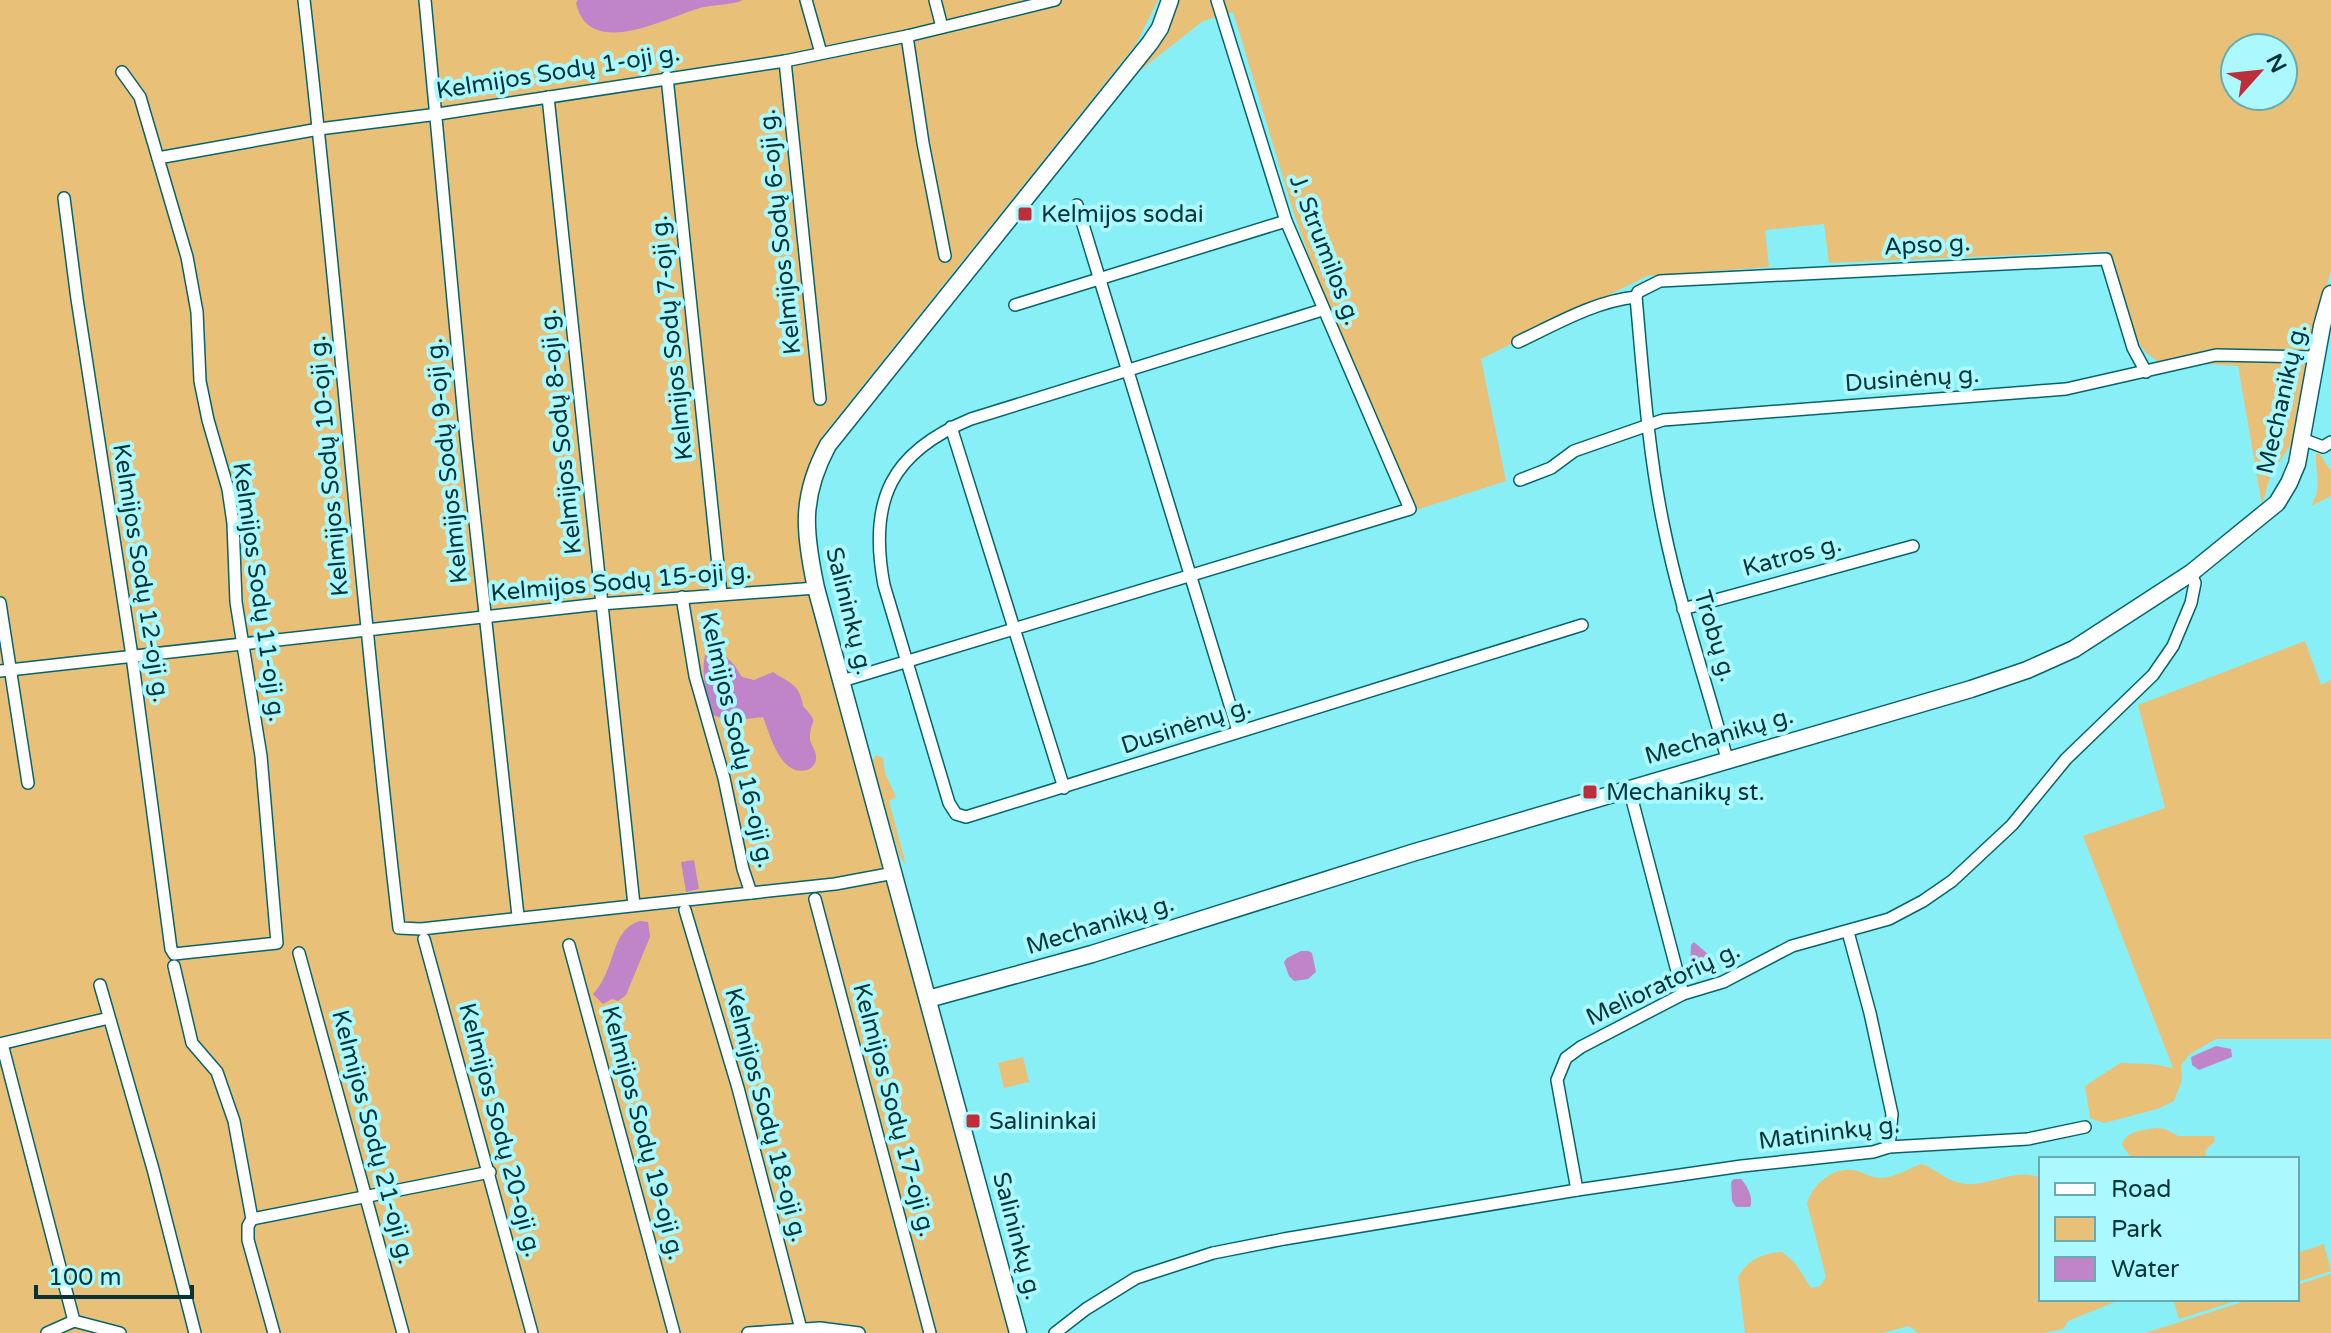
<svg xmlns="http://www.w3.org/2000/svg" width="2331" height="1333" font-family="'Varela Round',sans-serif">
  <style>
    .green { fill: #e9c077; fill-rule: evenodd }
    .water { fill: #bf85c8 }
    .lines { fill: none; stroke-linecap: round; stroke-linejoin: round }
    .street-casing { stroke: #066469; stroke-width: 14 }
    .secondary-casing { stroke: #066469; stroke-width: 19 }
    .street { stroke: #fff; stroke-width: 11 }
    .secondary { stroke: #fff; stroke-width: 16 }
    .poi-dot { fill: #be2e3a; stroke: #abf9fe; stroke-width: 3 }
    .labels { text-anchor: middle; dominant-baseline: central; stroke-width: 8; stroke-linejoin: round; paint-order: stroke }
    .street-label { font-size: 24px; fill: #043437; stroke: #abf9fe }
    .poi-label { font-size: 24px; fill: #043437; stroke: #abf9fe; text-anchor: start }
  </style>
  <rect width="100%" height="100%" fill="#89eff6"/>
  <!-- green -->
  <g class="green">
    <path d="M0,0H1158L1136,44L823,435C795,489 794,521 806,579L1009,1333H0Z"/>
    <path d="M1177,0H2331V271L2312,337L2292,443L2270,476L2262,505L2238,366L2157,361L2146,353L2138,342L2109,251L1829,263L1824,224L1765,230L1769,267L1647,276L1481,359L1506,481L1416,510L1321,289L1294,214L1233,12L1203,21L1138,72L1164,34ZM2235,48H2283V96H2235Z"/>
    <path d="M2319,453L2331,471V496L2311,506C2323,485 2315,476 2316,454Z"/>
    <polygon points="2305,641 2321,685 2331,680 2331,1039 2216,1039 2190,1054 2181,1065 2182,1080 2174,1101 2157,1109 2104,1123 2090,1118 2085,1086 2120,1063 2151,1064 2173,1068 2083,836 2165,808 2138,705"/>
    <polygon points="876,755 883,758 885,773 896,797 889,801 906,865 899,856 872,761"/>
    <polygon points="1023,1057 1029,1082 1004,1088 998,1063"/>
    <path d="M2157,1128L2165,1129L2178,1136H2214L2215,1141L2205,1151L2207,1159H2132L2122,1145C2126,1130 2144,1130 2157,1128Z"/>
    <path d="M1921,1164C1935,1168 1945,1180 1960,1183C1988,1189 2014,1166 2041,1178V1299H2122L2068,1321L2063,1329L2044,1333H1918L1909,1326L1882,1333H1745L1738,1277C1748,1260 1762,1253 1782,1252L1795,1263L1811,1288L1820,1286L1826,1277L1807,1203C1813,1185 1831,1168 1852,1170C1863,1171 1871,1179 1883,1178C1896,1176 1909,1169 1921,1164Z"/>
    <polygon points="2324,1244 2331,1271 2297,1282 2297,1253"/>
    <polygon points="2331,1274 2331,1333 2145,1333 2252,1299 2297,1299 2297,1285"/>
    <polygon points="2173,1299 2242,1299 2179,1319"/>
  </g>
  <!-- water -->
  <g class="water">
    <path d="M578,0H743C730,6 714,4 700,8C667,17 589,61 576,3Z"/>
    <path d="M710,652C727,652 734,664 742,677L754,680L773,672C789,683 800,684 803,706C821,726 810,717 810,738C810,744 816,750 816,756C817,762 813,768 807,770C780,777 770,734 763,717L729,721L713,715C706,698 701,673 705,655Z"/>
    <polygon points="694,860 699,889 686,892 681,862"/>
    <path d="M640,921L648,922L650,937L626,995L618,1001L612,999L603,1004L593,994C616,971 610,929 640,921Z"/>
    <path d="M1694,942L1716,961C1714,969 1702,976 1695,972L1690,965L1691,945Z"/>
    <polygon points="1301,951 1308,951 1312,953 1316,972 1308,979 1294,981 1289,976 1284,962 1287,958"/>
    <polygon points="2216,1046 2231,1049 2232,1057 2199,1070 2192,1065 2191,1057"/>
    <path d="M1734,1179H1741C1747,1185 1754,1199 1750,1207H1736L1732,1201L1731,1182Z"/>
  </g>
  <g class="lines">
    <!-- street casing -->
    <g class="street-casing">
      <g id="street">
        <path d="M304,0C340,309 362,619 399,928L421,929L751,893"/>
        <polyline points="425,0 466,439 518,916"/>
        <polyline points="806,0 821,53"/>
        <polyline points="935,0 942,27"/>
        <polyline points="907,36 923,143 945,256"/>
        <polyline points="785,61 820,399"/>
        <polyline points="667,77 721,594"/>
        <polyline points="548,97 634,905"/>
        <polyline points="158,158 319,129 438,114 785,61 907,36 1055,0"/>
        <polyline points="64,198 77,299 132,656 171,949 174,954 277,943 261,756 236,602 233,523 228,489 208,420 200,381 197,312 187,257 140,97 122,72"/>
        <polyline points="1077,205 1238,731"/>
        <polyline points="1015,305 1286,221"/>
        <path d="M1322,310L971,419C891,452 868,500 884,585L949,803L956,814L966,817L1582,625"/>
        <path d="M1518,342C1556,324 1595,301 1636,297"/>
        <polyline points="951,427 1064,788"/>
        <polyline points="2302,439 2323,447 2331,442"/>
        <polyline points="1520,480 1551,468 1574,451 1663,420 2066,389 2216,355 2316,357"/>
        <polyline points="682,597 695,676 724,778 743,869 751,893 835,884 894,873"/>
        <polyline points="0,603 28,783"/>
        <polyline points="1683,609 1913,546"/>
        <polyline points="0,671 600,604 816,588"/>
        <polyline points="842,681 1410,509 1286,221 1217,0"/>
        <path d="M1727,759C1706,681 1680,606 1664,528C1648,452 1643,374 1636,297L1638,292L1660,281L2106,259L2133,348L2146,372"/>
        <polyline points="1629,788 1683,994"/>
        <polyline points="815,899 930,1333"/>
        <polyline points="685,910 738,1088 802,1333"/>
        <polyline points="1848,932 1870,1013 1892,1114 1889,1147"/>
        <polyline points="424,939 532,1333"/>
        <polyline points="569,945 674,1333"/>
        <polyline points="299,953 403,1333"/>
        <polyline points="174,966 192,1043 217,1072 234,1121 252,1219 248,1226 248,1240 274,1333"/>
        <polyline points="100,985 153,1169 195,1333"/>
        <polyline points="0,1044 109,1018"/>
        <polyline points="2,1044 74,1321 120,1333"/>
        <polyline points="1577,1190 1742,1166 1873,1152 1889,1147 2028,1139 2085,1127"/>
        <polyline points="252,1219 490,1172"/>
        <polyline points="47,1333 74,1321"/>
        <polyline points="748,1333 820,1328 859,1333"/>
        <polyline points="1055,1333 1086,1309 1136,1278 1213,1253 1284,1239 1577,1190 1557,1080 1566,1058 1581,1047 1683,994 1723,982 1792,946 1889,919 1923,901 1952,881 2012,825 2066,759 2153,675 2173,646 2191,603 2195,583 2191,573"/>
      </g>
    </g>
    <!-- secondary casing -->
    <g class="secondary-casing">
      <g id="secondary">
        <polyline points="928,999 1092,954 1412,853 1971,689 2027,670 2074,649 2191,573 2277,503 2289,483 2297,464 2322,326 2331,294"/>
        <path d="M1018,1333L816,588C804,532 800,497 828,445L1150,43L1160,28L1170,0"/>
      </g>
    </g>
    <!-- street -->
    <use href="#street" class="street"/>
    <!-- secondary -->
    <use href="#secondary" class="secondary"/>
  </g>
  <!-- markers -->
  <g class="poi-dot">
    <rect x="1017" y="206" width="16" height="16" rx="4"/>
    <rect x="1582" y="784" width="16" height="16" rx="4"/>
    <rect x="965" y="1113" width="16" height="16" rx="4"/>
  </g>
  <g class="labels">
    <!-- street labels -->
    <g class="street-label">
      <text transform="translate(558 72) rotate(-9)">Kelmijos Sodų 1-oji g.</text>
      <text transform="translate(780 232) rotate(-96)">Kelmijos Sodų 6-oji g.</text>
      <text transform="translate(1927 245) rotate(-3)">Apso g.</text>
      <text transform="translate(1325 250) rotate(69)">J. Strumilos g.</text>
      <text transform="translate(672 338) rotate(-96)">Kelmijos Sodų 7-oji g.</text>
      <text transform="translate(1912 379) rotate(-4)">Dusinėnų g.</text>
      <text transform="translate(2282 399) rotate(-77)">Mechanikų g.</text>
      <text transform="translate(561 432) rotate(-96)">Kelmijos Sodų 8-oji g.</text>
      <text transform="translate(447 461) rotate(-96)">Kelmijos Sodų 9-oji g.</text>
      <text transform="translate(329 466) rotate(-95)">Kelmijos Sodų 10-oji g.</text>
      <text transform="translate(1792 556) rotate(-15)">Katros g.</text>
      <text transform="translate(141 573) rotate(81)">Kelmijos Sodų 12-oji g.</text>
      <text transform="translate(621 582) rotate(-5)">Kelmijos Sodų 15-oji g.</text>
      <text transform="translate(259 592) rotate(82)">Kelmijos Sodų 11-oji g.</text>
      <text transform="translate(849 611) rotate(76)">Salininkų g.</text>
      <text transform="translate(1715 636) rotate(73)">Trobų g.</text>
      <text transform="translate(1186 726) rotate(-18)">Dusinėnų g.</text>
      <text transform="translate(1719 736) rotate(-16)">Mechanikų g.</text>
      <text transform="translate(737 740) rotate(77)">Kelmijos Sodų 16-oji g.</text>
      <text transform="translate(1100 925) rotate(-17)">Mechanikų g.</text>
      <text transform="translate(1663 984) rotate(-25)">Melioratorių g.</text>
      <text transform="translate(894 1110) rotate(75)">Kelmijos Sodų 17-oji g.</text>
      <text transform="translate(766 1115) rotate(75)">Kelmijos Sodų 18-oji g.</text>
      <text transform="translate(500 1130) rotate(75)">Kelmijos Sodų 20-oji g.</text>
      <text transform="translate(643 1133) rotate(75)">Kelmijos Sodų 19-oji g.</text>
      <text transform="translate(1829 1133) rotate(-7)">Matininkų g.</text>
      <text transform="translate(373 1137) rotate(75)">Kelmijos Sodų 21-oji g.</text>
      <text transform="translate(1017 1236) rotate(75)">Salininkų g.</text>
    </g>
    <!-- poi labels -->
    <g class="poi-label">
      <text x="1041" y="214">Kelmijos sodai</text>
      <text x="1606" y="792">Mechanikų st.</text>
      <text x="989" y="1121">Salininkai</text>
    </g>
  </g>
  <!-- legend -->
  <rect x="2039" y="1157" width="260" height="144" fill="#abf9fe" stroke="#68aaae" stroke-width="2"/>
  <rect x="2055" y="1183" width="40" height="12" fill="#ffffff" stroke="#68aaae" stroke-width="2"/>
  <text x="2111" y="1197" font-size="24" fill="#043437">Road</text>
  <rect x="2055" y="1217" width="40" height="24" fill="#e9c077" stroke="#68aaae" stroke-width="2"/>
  <text x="2111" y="1237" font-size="24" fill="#043437">Park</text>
  <rect x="2055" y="1257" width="40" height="24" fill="#bf85c8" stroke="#68aaae" stroke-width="2"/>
  <text x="2111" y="1277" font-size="24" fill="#043437">Water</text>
  <!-- north arrow -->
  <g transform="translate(2259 72) rotate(63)"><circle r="38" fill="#abf9fe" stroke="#68aaae" stroke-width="2"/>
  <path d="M0-6L14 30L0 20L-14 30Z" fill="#be2e3a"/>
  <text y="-12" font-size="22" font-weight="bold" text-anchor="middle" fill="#043437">N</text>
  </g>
  <!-- scale -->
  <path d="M36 1285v12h156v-12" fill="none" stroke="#043437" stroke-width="4"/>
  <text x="48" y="1285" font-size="24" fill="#043437" stroke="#abf9fe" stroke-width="6" paint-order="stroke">100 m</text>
</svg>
